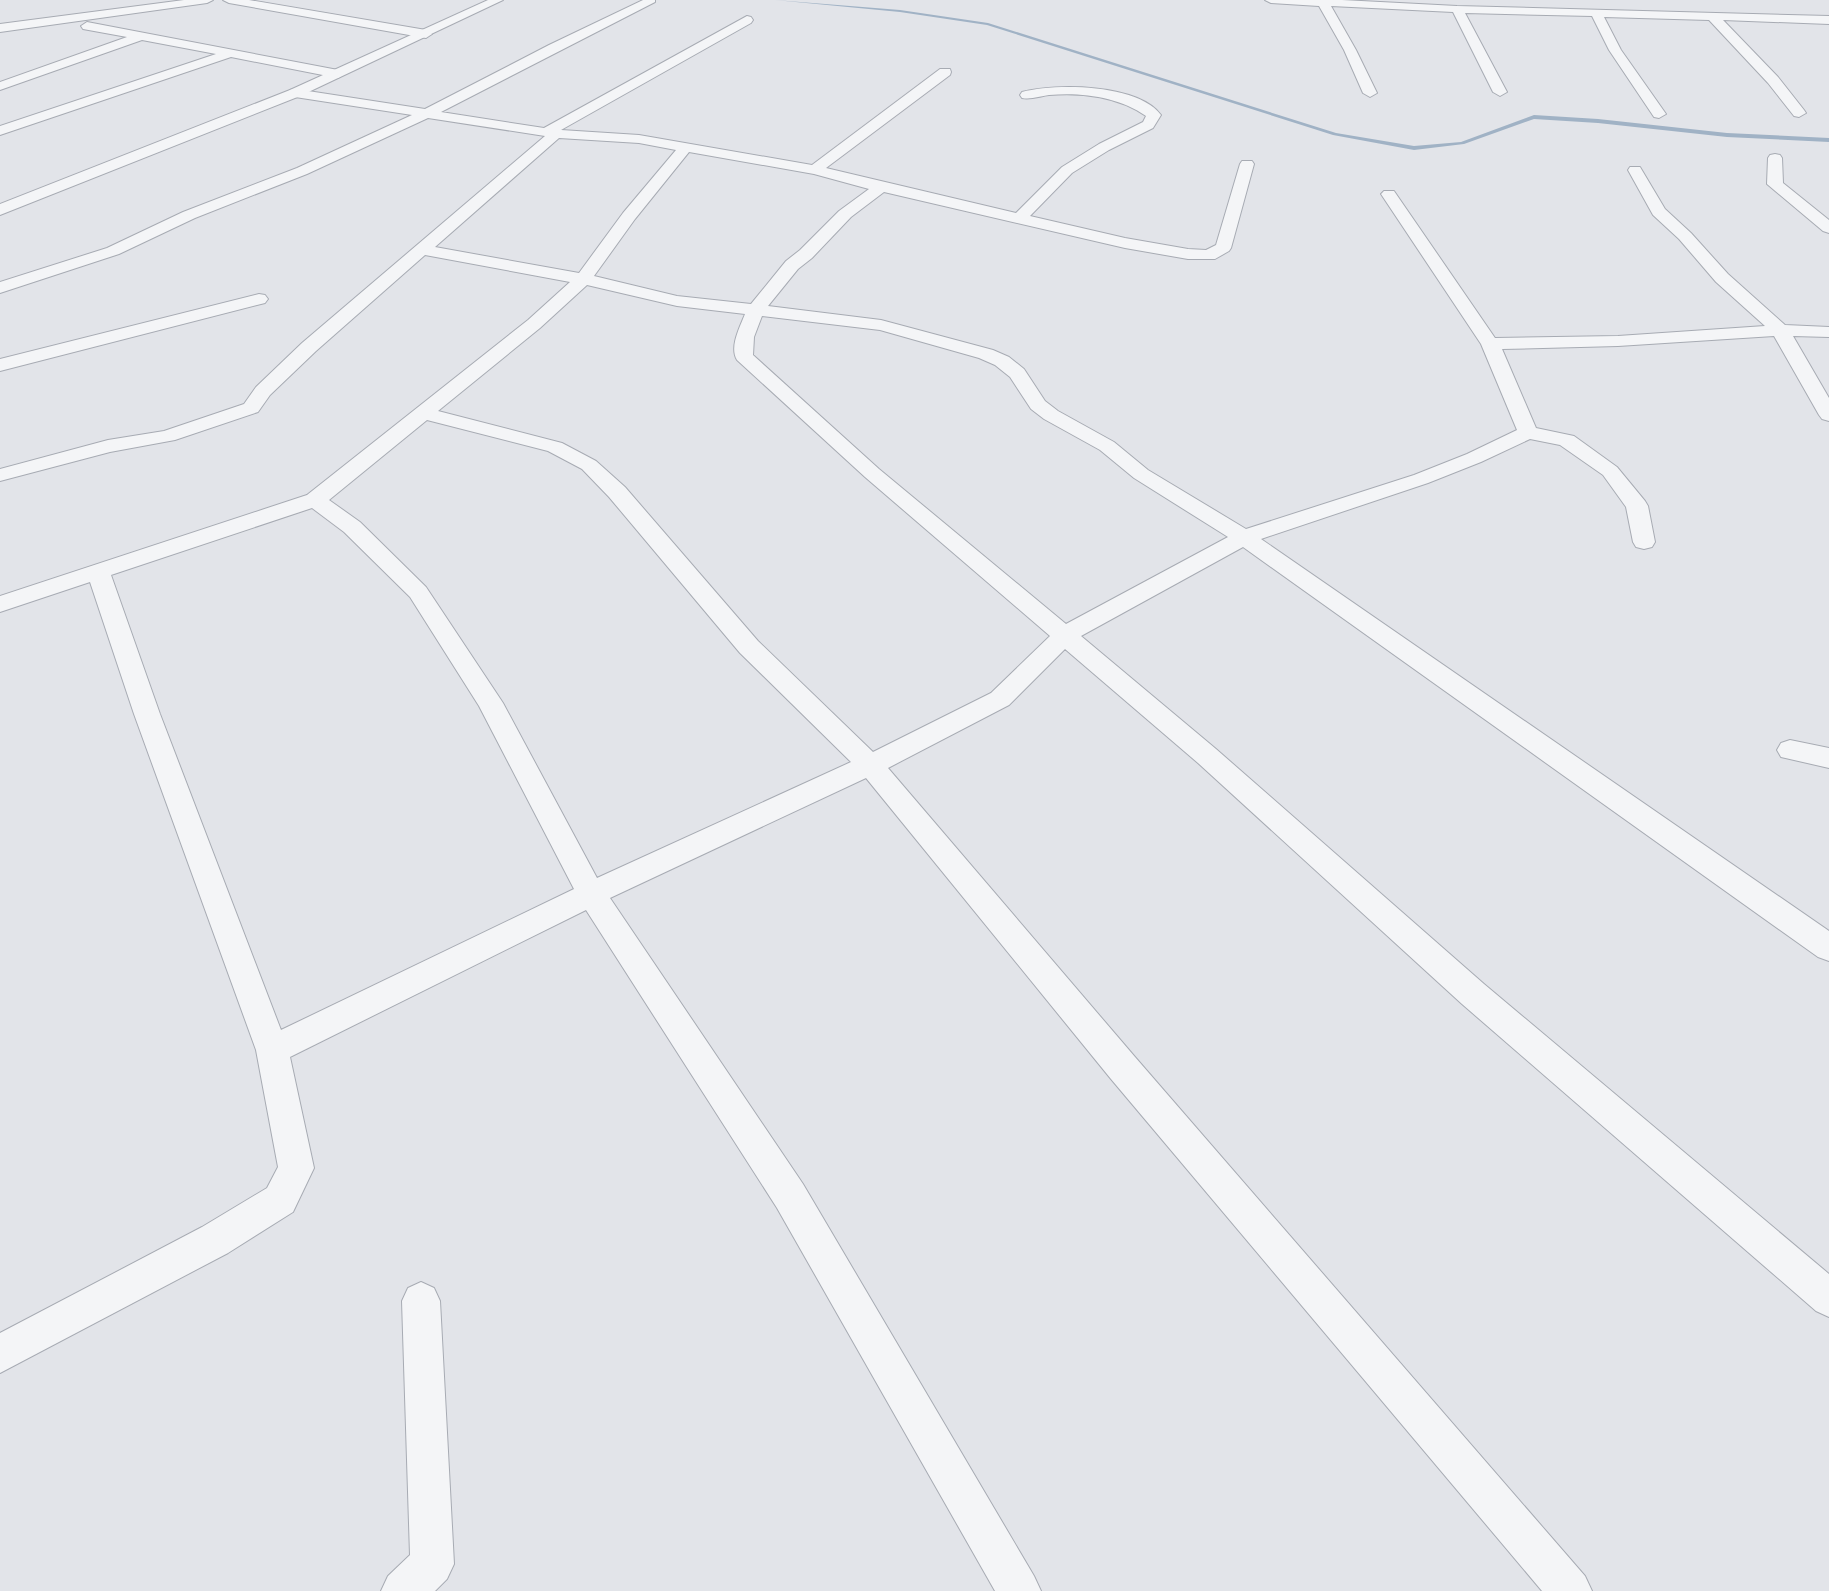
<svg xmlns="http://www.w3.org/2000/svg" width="1829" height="1591" font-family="Commissioner,sans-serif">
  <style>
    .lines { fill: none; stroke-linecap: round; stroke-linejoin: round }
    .stream { fill: #a0b2c5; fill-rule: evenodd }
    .minor-casing { stroke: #a7abb3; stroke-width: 2 }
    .tertiary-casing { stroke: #a7abb3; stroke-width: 2 }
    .minor { fill: #f4f5f7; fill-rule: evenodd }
    .tertiary { fill: #f4f5f7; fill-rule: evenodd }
  </style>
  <rect width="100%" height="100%" fill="#e2e4e9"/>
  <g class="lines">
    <!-- stream -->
    <polygon class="stream" points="775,0 900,10 988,23 1336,133 1414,146 1461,142 1534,115 1598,119 1727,133 1829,138 1829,142 1727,137 1598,123 1534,119 1464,144 1414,150 1333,135 987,25 900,12"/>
    <!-- minor casing -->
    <g class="minor-casing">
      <g id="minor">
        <polygon points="184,0 213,0 207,3 0,32 0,24"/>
        <polygon points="223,0 249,0 426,30 432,34 426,38 229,3"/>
        <path d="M643,0H655V2L441,112L544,128L747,16L751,17L753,20L751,23L561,130L639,135L812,165L940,69H950L951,72L950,75L826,168L1016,213L1062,167L1099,144L1143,122L1146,116C1119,97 1082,92 1049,95C1040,96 1031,100 1022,98L1020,95L1022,92C1056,83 1138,84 1161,115L1153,128L1109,150L1072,173L1030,216L1125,238L1188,249L1206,250L1216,245L1240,164L1242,161H1252L1254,164L1231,248L1229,251L1215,259H1188L1125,248L884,192L851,217L812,258L798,269L768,306L881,320L993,350L1009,357L1024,369L1045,401L1058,411L1114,442L1148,470L1246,529L1414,475L1467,454L1517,430L1481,344L1381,194L1384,191H1394L1495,338L1618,336L1765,326L1716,282L1679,239L1653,215L1628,170L1630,167H1640L1665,209L1691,233L1728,274L1785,325L1829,327V337L1793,336L1829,398V421L1822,419L1819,415L1774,336L1618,346L1502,349L1536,428L1574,436L1617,467L1645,501L1648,506L1655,542L1652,547L1644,549L1636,547L1633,542L1626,507L1603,475L1560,445L1530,439L1481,462L1428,483L1261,539L1829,931V961L1818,957L1243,547L1081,636L1216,749L1484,984L1829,1274V1317L1816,1311L1462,1004L1198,763L1065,649L1009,705L888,768L1135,1057L1585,1576L1592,1591H1542L1111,1079L866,778L610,898L803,1184L1034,1576L1041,1591H995L777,1208L586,910L290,1057L314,1168L293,1212L228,1253L0,1373V1333L202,1227L267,1188L278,1167L256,1050L134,714L90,582L0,612V596L307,495L528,320L570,282L425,255L316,351L270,395L258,412L175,440L110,452L0,481V469L108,440L164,431L244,404L256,387L302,343L545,136L428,118L307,174L195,218L119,254L0,293V282L107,248L183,212L297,168L412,115L295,97L288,93L290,90L295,89L425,109L549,45ZM559,138L639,143L676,150L623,213L579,273L435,247ZM689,152L814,174L869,189L839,211L800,250L786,261L751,304L677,296L594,276L635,219ZM587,285L677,306L745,314C740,327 729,347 737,360L865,477L1050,636L991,693L873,752L758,641L625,487L596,461L562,443L438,411L540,328ZM762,316L880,330L979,358L995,365L1010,377L1031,409L1044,419L1100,450L1134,478L1228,537L1066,624L879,469L753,355L754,337ZM427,420L548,451L582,469L609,497L740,653L851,762L597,878L503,703L426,587L360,522L329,500ZM312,508L344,532L410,597L479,706L574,889L281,1030L160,714L111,575Z"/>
        <polygon points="1265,0 1342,0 1457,6 1829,16 1829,24 1723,20 1778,77 1804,110 1806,113 1799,117 1794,116 1768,83 1709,20 1604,17 1621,50 1666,114 1659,118 1654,117 1609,50 1592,16 1465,13 1507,92 1500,96 1493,92 1453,12 1331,6 1356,50 1377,93 1370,97 1363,93 1344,50 1319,6 1271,3"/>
        <polygon points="87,22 338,70 344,74 338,78 231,57 0,135 0,126 216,54 142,40 0,90 0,82 127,37 83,29 81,26"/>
        <polygon points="1775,154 1780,155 1782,158 1783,183 1829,220 1829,233 1823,231 1767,184 1768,158 1770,155"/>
        <polygon points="259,294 265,295 268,299 265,303 0,371 0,359"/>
        <polygon points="1790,740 1829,748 1829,768 1781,757 1777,750 1781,743"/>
        <polygon points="421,1282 434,1288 440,1301 454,1564 447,1579 435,1591 381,1591 388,1576 410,1555 402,1301 408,1288"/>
      </g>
    </g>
    <!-- tertiary casing -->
    <g class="tertiary-casing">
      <polygon id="tertiary" points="488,0 503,0 300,96 0,215 0,204 290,90"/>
    </g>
    <!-- minor -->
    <use href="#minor" class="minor"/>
    <!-- tertiary -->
    <use href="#tertiary" class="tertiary"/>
  </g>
</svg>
